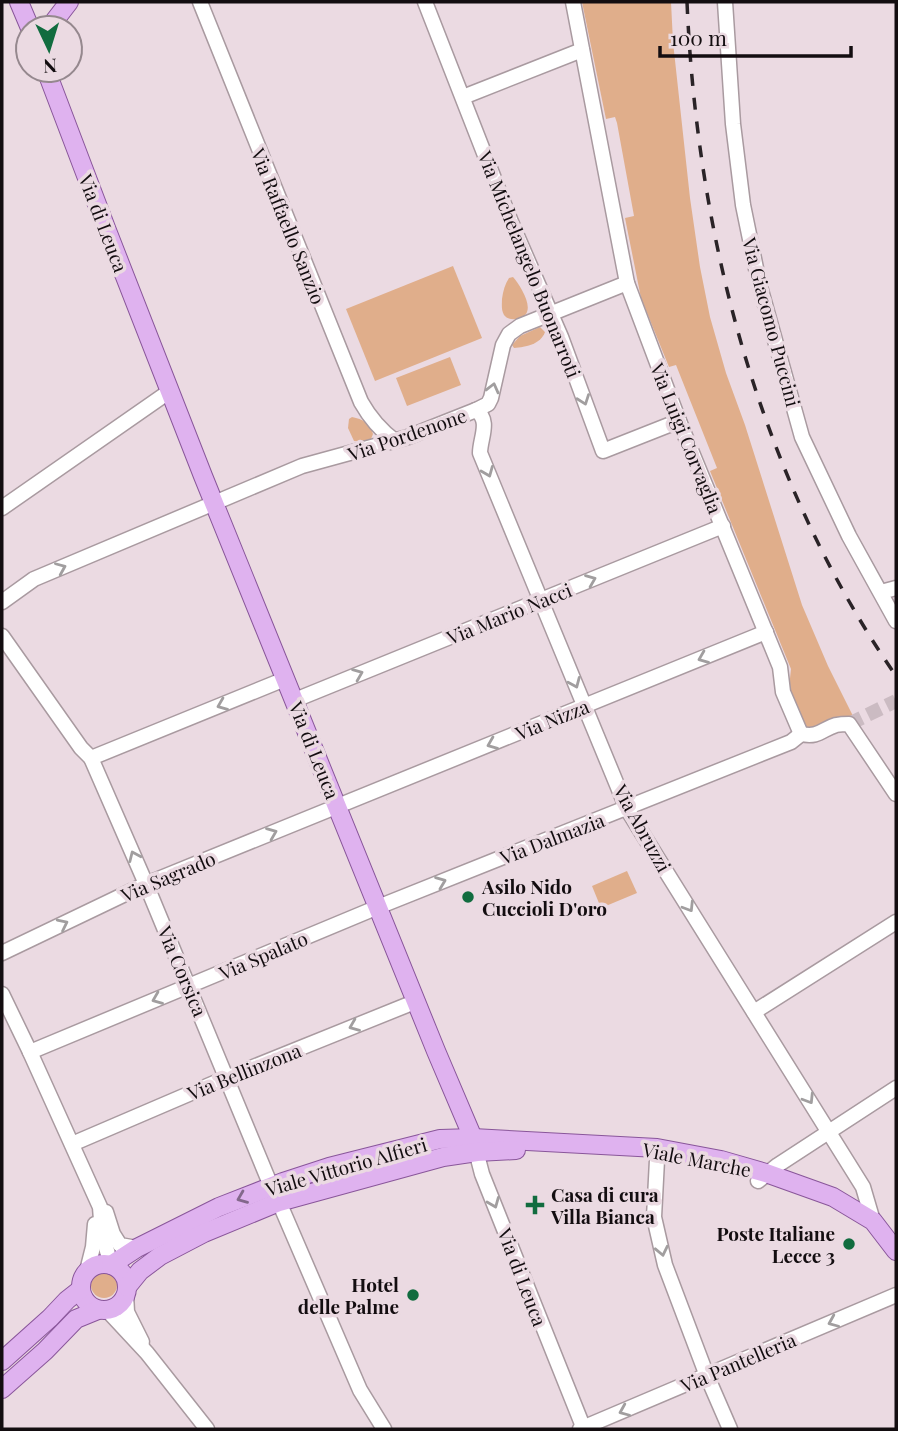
<svg xmlns="http://www.w3.org/2000/svg" width="898" height="1431" font-family="'Playfair Display',serif">
  <style>
    .green { fill: #e0ae8b }
    .lines { fill: none; stroke-linecap: round; stroke-linejoin: round }
    .minor-tunnel { stroke: #cbbbc2; stroke-width: 14; stroke-dasharray: 14 7; stroke-linecap: butt }
    .minor-casing { stroke: #a99aa0; stroke-width: 17 }
    .major-casing { stroke: #89569a; stroke-width: 20 }
    .minor { stroke: #fff; stroke-width: 14 }
    .major { stroke: #dfb2ef; stroke-width: 18 }
    .rail { stroke: #2a2327; stroke-width: 3.5; stroke-dasharray: 12 12; stroke-linecap: butt }
    .oneway { stroke: #a19e9f }
    .oneway2 { stroke: #83688b }
    .poi-dot { fill: #116c3f; stroke: #ebdae2; stroke-width: 2.5 }
    .labels { text-anchor: middle; dominant-baseline: central; stroke-width: 7; stroke-linejoin: round; paint-order: stroke }
    .street-label { font-size: 19px; fill: #130d10; stroke: #ebdae2 }
    .poi-label { font-size: 19px; font-weight: bold; fill: #130d10; stroke: #ebdae2; text-anchor: start }
  </style>
  <rect width="100%" height="100%" fill="#ebdae2"/>
  <!-- green -->
  <g class="green">
    <path d="M582,2H671L673,42L690,198L700,267L710,317L726,373L745,425L802,605L828,666L853,716C840,722 840,718 828,719L822,727L809,729L802,722L789,688L791,669L710,471L717,468L676,365L669,367L641,298L625,218L634,216L617,123L615,117L606,119Z"/>
    <polygon points="453,266 482,338 375,381 346,309"/>
    <path d="M513,277C519,284 531,302 527,312C524,320 509,322 504,315C501,310 502,304 502,299C503,291 505,284 509,278Z"/>
    <path d="M540,327L545,332C541,344 526,347 514,348L512,345L520,336Z"/>
    <polygon points="450,357 461,385 407,406 396,378"/>
    <path d="M352,417C363,419 370,424 373,434L371,439L364,442L354,441L348,428L349,419Z"/>
    <polygon points="627,871 637,893 601,908 592,886"/>
    <circle cx="104" cy="1285" r="13"/>
  </g>
  <g class="lines">
    <!-- minor-tunnel -->
    <polyline class="minor-tunnel" points="849,724 896,701"/>
    <!-- minor casing -->
    <g class="minor-casing">
      <g id="minor">
        <path d="M200,2L361,402C370,418 380,430 395,441"/>
        <polyline points="425,2 511,222 561,337 603,451 679,421"/>
        <polyline points="573,2 627,283 679,421 780,667 783,692 801,734"/>
        <polyline points="725,2 733,124 743,205 759,283 802,437 849,536 896,621"/>
        <polyline points="463,97 582,50"/>
        <path d="M476,410C491,421 480,438 480,453L627,809L863,1187L873,1221"/>
        <polyline points="2,508 170,391"/>
        <polyline points="881,592 896,588"/>
        <polyline points="2,602 34,579 302,466 408,437 476,410 488,404 491,398 503,345 509,334 520,326 627,283"/>
        <polyline points="2,636 81,748 91,758 146,884 271,1186"/>
        <polyline points="295,700 723,526"/>
        <path d="M801,734C819,738 822,729 836,725C841,724 845,724 849,724L896,794"/>
        <polyline points="91,758 285,679"/>
        <polyline points="2,953 146,884 766,632"/>
        <polyline points="2,994 30,1052 100,1207 102,1233 111,1265"/>
        <polyline points="754,1012 896,922"/>
        <polyline points="30,1052 378,907 791,742 801,734"/>
        <polyline points="474,1143 482,1174 584,1429"/>
        <polyline points="72,1144 226,1078 417,1001"/>
        <polyline points="657,1160 654,1217 665,1265 707,1376 730,1429"/>
        <polyline points="758,1181 778,1165 896,1088"/>
        <polyline points="279,1202 360,1390 384,1429"/>
        <polyline points="106,1212 113,1234 120,1245 137,1248"/>
        <polyline points="87,1271 93,1247 95,1224"/>
        <polyline points="126,1294 127,1312 142,1342"/>
        <polyline points="107,1310 147,1353 207,1429"/>
        <polyline points="580,1429 896,1295"/>
      </g>
    </g>
    <!-- major casing -->
    <g class="major-casing">
      <g id="major">
        <polyline points="19,2 30,28"/>
        <polyline points="49,28 69,2"/>
        <polyline points="46,70 106,228 203,476 436,1051 473,1138"/>
        <circle cx="104" cy="1287" r="23"/>
        <polyline points="111,1265 137,1248 219,1207 283,1182 329,1167 440,1139 473,1138 657,1148 721,1160 766,1173 833,1197 873,1221 896,1251"/>
        <polyline points="127,1287 140,1271 160,1256 204,1233 279,1202 443,1157 477,1152 516,1150"/>
        <polyline points="2,1361 50,1318 67,1300 81,1289"/>
        <polyline points="2,1389 45,1351 76,1319 98,1310"/>
      </g>
    </g>
    <!-- minor -->
    <use href="#minor" class="minor"/>
    <!-- major -->
    <use href="#major" class="major"/>
    <!-- rail -->
    <path class="rail" d="M687,2C697,238 760,479 896,676"/>
  </g>
  <!-- one-way arrows -->
  <defs><path id="oneway-chevron" d="M-2-3.5L2.5 0L-2 3.5" fill="none" stroke-width="1.6" stroke-linecap="round" stroke-linejoin="round" transform="scale(1.75)"/></defs>
  <g class="oneway">
    <use href="#oneway-chevron" transform="translate(493 388) rotate(-76)"/>
    <use href="#oneway-chevron" transform="translate(584 400) rotate(70)"/>
    <use href="#oneway-chevron" transform="translate(488 472) rotate(68)"/>
    <use href="#oneway-chevron" transform="translate(61 568) rotate(-23)"/>
    <use href="#oneway-chevron" transform="translate(591 580) rotate(-22)"/>
    <use href="#oneway-chevron" transform="translate(703 658) rotate(158)"/>
    <use href="#oneway-chevron" transform="translate(358 674) rotate(-22)"/>
    <use href="#oneway-chevron" transform="translate(575 683) rotate(67)"/>
    <use href="#oneway-chevron" transform="translate(222 705) rotate(158)"/>
    <use href="#oneway-chevron" transform="translate(492 744) rotate(158)"/>
    <use href="#oneway-chevron" transform="translate(272 833) rotate(-22)"/>
    <use href="#oneway-chevron" transform="translate(134 856) rotate(-114)"/>
    <use href="#oneway-chevron" transform="translate(441 882) rotate(-21)"/>
    <use href="#oneway-chevron" transform="translate(689 907) rotate(58)"/>
    <use href="#oneway-chevron" transform="translate(63 924) rotate(-26)"/>
    <use href="#oneway-chevron" transform="translate(157 999) rotate(158)"/>
    <use href="#oneway-chevron" transform="translate(354 1026) rotate(158)"/>
    <use href="#oneway-chevron" transform="translate(809 1099) rotate(58)"/>
    <use href="#oneway-chevron" transform="translate(494 1203) rotate(68)"/>
    <use href="#oneway-chevron" transform="translate(662 1251) rotate(78)"/>
    <use href="#oneway-chevron" transform="translate(833 1322) rotate(157)"/>
    <use href="#oneway-chevron" transform="translate(624 1411) rotate(157)"/>
  </g>
  <use class="oneway2" href="#oneway-chevron" transform="translate(242 1198) rotate(158)"/>
  <!-- markers -->
  <g class="poi-dot">
    <circle cx="468" cy="897" r="7"/>
    <path d="M531.5 1194.5h7v7h7v7h-7v7h-7v-7h-7v-7h7z"/>
    <circle cx="849" cy="1244" r="7"/>
    <circle cx="413" cy="1295" r="7"/>
  </g>
  <g class="labels">
    <!-- street labels -->
    <g class="street-label">
      <text transform="translate(104 223) rotate(69)">Via di Leuca</text>
      <text transform="translate(289 226) rotate(68)">Via Raffaello Sanzio</text>
      <text transform="translate(530 264) rotate(68)">Via Michelangelo Buonarroti</text>
      <text transform="translate(772 322) rotate(75)">Via Giacomo Puccini</text>
      <text transform="translate(407 434) rotate(-19)">Via Pordenone</text>
      <text transform="translate(687 438) rotate(68)">Via Luigi Corvaglia</text>
      <text transform="translate(509 613) rotate(-22)">Via Mario Nacci</text>
      <text transform="translate(552 719) rotate(-22)">Via Nizza</text>
      <text transform="translate(315 750) rotate(68)">Via di Leuca</text>
      <text transform="translate(643 828) rotate(61)">Via Abruzzi</text>
      <text transform="translate(552 838) rotate(-21)">Via Dalmazia</text>
      <text transform="translate(168 876) rotate(-23)">Via Sagrado</text>
      <text transform="translate(263 955) rotate(-23)">Via Spalato</text>
      <text transform="translate(183 971) rotate(67)">Via Corsica</text>
      <text transform="translate(244 1071) rotate(-22)">Via Bellinzona</text>
      <text transform="translate(697 1159) rotate(11)">Viale Marche</text>
      <text transform="translate(346 1166) rotate(-16)">Viale Vittorio Alfieri</text>
      <text transform="translate(523 1277) rotate(69)">Via di Leuca</text>
      <text transform="translate(738 1362) rotate(-23)">Via Pantelleria</text>
    </g>
    <!-- poi labels -->
    <g class="poi-label">
      <text x="482" y="886">Asilo Nido<tspan x="482" dy="22">Cuccioli D'oro</tspan></text>
      <text x="551" y="1194">Casa di cura<tspan x="551" dy="22">Villa Bianca</tspan></text>
      <text x="835" y="1233" text-anchor="end">Poste Italiane<tspan x="835" dy="22">Lecce 3</tspan></text>
      <text x="399" y="1284" text-anchor="end">Hotel<tspan x="399" dy="22">delle Palme</tspan></text>
    </g>
  </g>
  <!-- border -->
  <rect width="898" height="1431" fill="none" stroke="#130d10" stroke-width="7"/>
  <!-- north arrow -->
  <g transform="translate(49 49) rotate(176)"><circle r="33" fill="#ebdae2" stroke="#95888e" stroke-width="2"/>
  <path d="M0-5L12 26L0 18L-12 26Z" fill="#116c3f"/>
  <text y="-10" font-size="19" font-weight="bold" text-anchor="middle" fill="#130d10">N</text>
  </g>
  <!-- scale -->
  <path d="M660 46v10h191v-10" fill="none" stroke="#130d10" stroke-width="3.5"/>
  <text x="670" y="46" font-size="21" fill="#130d10" stroke="#ebdae2" stroke-width="5" paint-order="stroke">100 m</text>
</svg>
